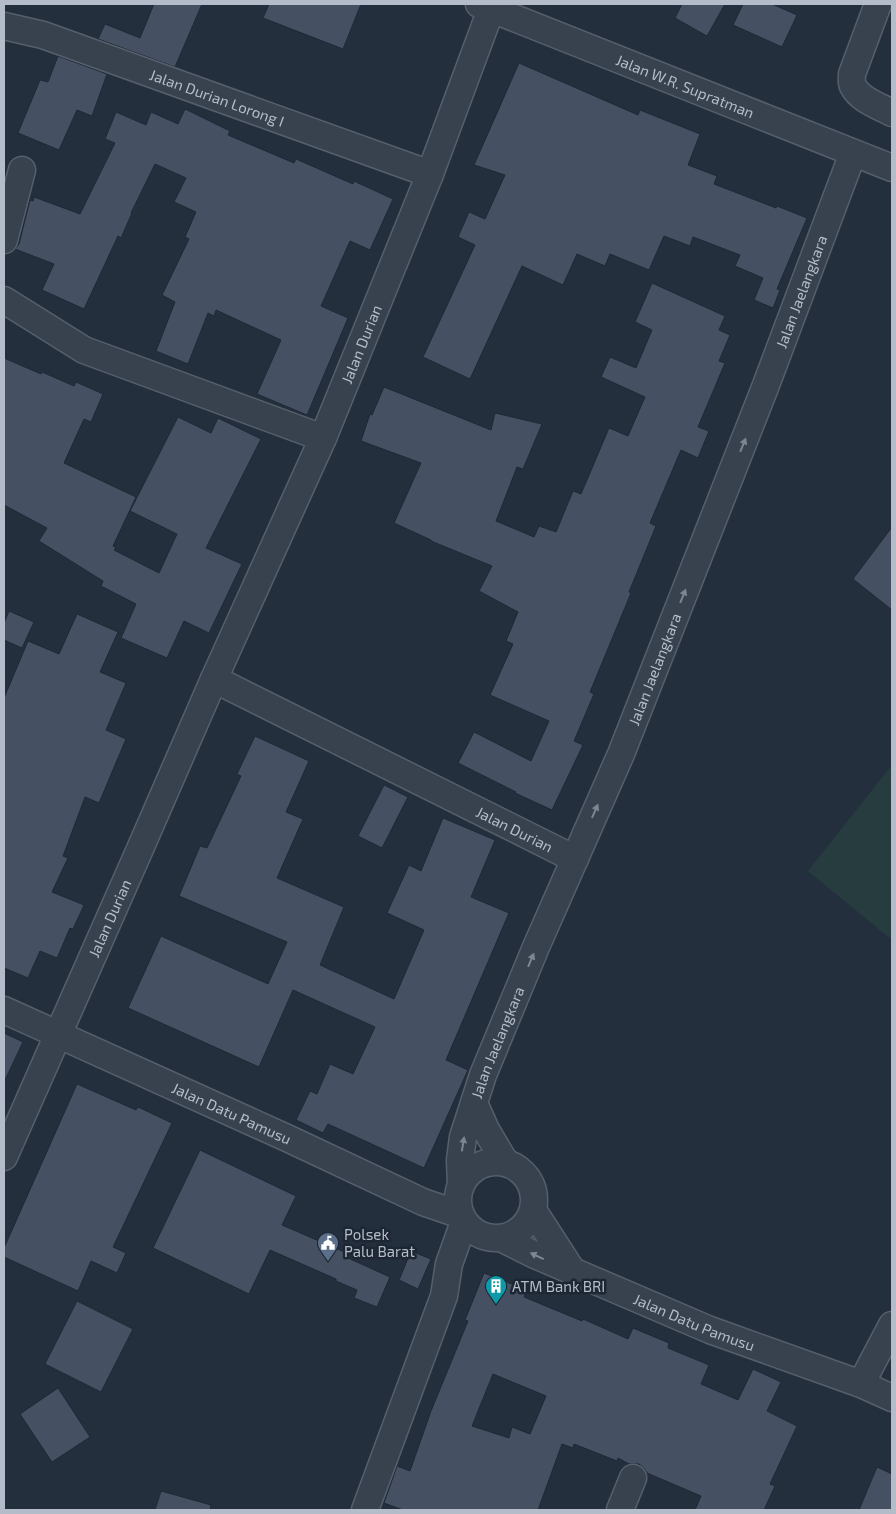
<svg xmlns="http://www.w3.org/2000/svg" width="896" height="1514" font-family="'Exo 2',sans-serif">
  <style>
    .green { fill: #263c3f }
    .building { fill: #455162; stroke: #1f2835; fill-rule: evenodd }
    .lines { fill: none; stroke-linecap: round; stroke-linejoin: round }
    .minor-casing { stroke: #565f6c; stroke-width: 29 }
    .minor { stroke: #38414e; stroke-width: 26 }
    .oneway { fill: #7c8592 }
    .labels { text-anchor: middle; dominant-baseline: central; stroke-width: 5; stroke-linejoin: round; paint-order: stroke }
    .street-label { font-size: 15px; fill: #b4bcc9; stroke: #1d2633 }
    .poi-label { font-size: 15px; fill: #b4bcc9; stroke: #1d2633; text-anchor: start }
  </style>
  <rect width="100%" height="100%" fill="#242f3e"/>
  <!-- green -->
  <polygon class="green" points="892,765 892,940 808,871"/>
  <!-- building -->
  <g class="building">
    <polygon points="154,4 202,4 175,67 98,39 105,24 140,38"/>
    <polygon points="269,4 361,4 343,49 263,18"/>
    <polygon points="682,4 725,4 707,36 675,18"/>
    <polygon points="743,4 772,4 797,15 782,47 733,25"/>
    <polygon points="58,56 107,74 92,116 77,110 59,150 18,133 40,80 48,82"/>
    <polygon points="519,63 638,115 640,110 700,134 688,165 717,176 714,184 776,208 777,206 807,218 777,289 780,290 773,308 754,300 763,278 735,266 740,255 693,237 690,246 664,236 649,270 610,254 605,266 577,254 563,285 522,266 470,379 423,357 475,245 458,237 469,212 485,219 505,175 474,165"/>
    <polygon points="185,109 230,131 228,135 294,163 296,159 353,184 354,181 393,199 370,250 350,241 321,306 348,318 307,415 257,394 281,340 216,310 214,316 208,313 188,364 156,351 175,302 162,295 189,239 185,237 196,212 174,202 186,178 155,164 131,213 132,213 121,238 118,236 84,309 42,290 54,264 15,249 19,244 30,200 33,201 34,197 80,214 115,143 105,139 116,112 146,125 151,112 178,124"/>
    <polygon points="652,283 725,316 719,330 730,335 719,361 725,363 698,427 709,431 698,458 681,450 650,523 656,526 629,592 631,593 590,692 594,694 574,741 583,745 552,810 515,793 516,792 458,763 474,732 531,761 549,721 490,695 513,644 506,641 518,612 479,591 492,566 431,541 431,540 394,523 421,463 361,441 370,414 372,415 384,387 491,430 495,413 542,424 523,469 517,467 496,521 534,537 539,526 556,532 573,491 581,494 609,428 628,436 645,397 601,377 610,357 636,368 652,330 635,322"/>
    <polygon points="4,358 41,374 42,372 74,386 76,382 103,394 91,422 84,419 64,463 136,497 113,546 116,548 114,550 159,573 177,534 130,511 178,417 211,433 218,418 261,439 206,548 242,564 209,633 184,621 167,658 121,638 136,604 101,586 103,581 39,541 47,528 4,505"/>
    <polygon points="892,527 892,610 853,579"/>
    <polygon points="9,611 34,622 22,648 4,640 4,623"/>
    <polygon points="77,614 118,632 100,672 126,683 106,730 126,739 99,803 85,797 63,856 68,858 52,892 84,905 73,929 70,928 57,958 40,951 28,978 4,968 4,698 28,641 59,654"/>
    <polygon points="255,736 309,761 286,812 303,819 277,878 344,907 320,965 394,999 424,930 387,913 409,865 421,871 443,818 495,840 471,897 509,913 446,1060 468,1070 424,1168 328,1124 323,1133 296,1120 310,1091 317,1094 330,1064 353,1074 375,1027 293,990 259,1067 128,1008 161,936 268,984 287,942 179,896 200,846 207,848 241,776 237,774"/>
    <polygon points="384,785 408,797 382,848 358,836"/>
    <polygon points="4,1033 23,1042 4,1082"/>
    <polygon points="77,1084 136,1110 138,1107 172,1123 113,1247 126,1253 117,1273 91,1261 78,1291 4,1257 4,1248"/>
    <polygon points="200,1150 296,1196 282,1225 349,1254 348,1258 390,1277 377,1307 354,1298 357,1290 336,1281 336,1279 270,1250 249,1294 153,1248"/>
    <polygon points="411,1251 431,1259 418,1289 399,1280"/>
    <path d="M484,1273L527,1290L524,1297L582,1321L583,1319L628,1339L633,1328L669,1343L668,1348L709,1365L701,1384L738,1400L753,1369L781,1382L767,1411L797,1426L770,1484L775,1486L764,1510H695L701,1496L647,1473L644,1468L639,1464H629L618,1458L617,1461L574,1444L573,1448L562,1444L538,1510H403L384,1503L397,1466L410,1471L431,1411L468,1321L465,1320ZM493,1374L546,1396L530,1434L512,1427L509,1438L472,1426Z"/>
    <polygon points="77,1301 133,1329 101,1392 45,1364"/>
    <polygon points="58,1388 90,1437 52,1462 20,1414"/>
    <polygon points="877,1467 892,1474 892,1510 859,1510"/>
    <polygon points="161,1491 211,1505 210,1510 155,1510"/>
  </g>
  <g class="lines">
    <!-- minor casing -->
    <g class="minor-casing">
      <g id="minor">
        <path id="s1" d="M479,4L892,168"/>
        <path d="M878,4L852,74C852,78 851,82 853,86C860,100 879,106 892,113"/>
        <path id="s2" d="M4,26L43,35L430,174"/>
        <polyline points="4,240 22,170"/>
        <polyline points="4,300 84,350 323,438"/>
        <path id="s3" d="M214,679L575,859"/>
        <path id="s4" d="M4,1010L287,1138L423,1202L461,1215"/>
        <polyline points="474,1103 486,1130 505,1162"/>
        <path id="s5" d="M4,1157L140,849L214,679L323,438L430,174L493,4"/>
        <circle cx="496" cy="1200" r="38"/>
        <path id="s6" d="M461,1185L460,1160L463,1137L483,1075L536,947L621,754L766,385L853,153"/>
        <polyline points="533,1210 573,1272"/>
        <path id="s7" d="M501,1238L535,1255L710,1330L861,1384L892,1398"/>
        <polyline points="861,1384 892,1325"/>
        <polyline points="365,1510 444,1296 449,1264 464,1222"/>
        <polyline points="620,1510 633,1478"/>
      </g>
    </g>
    <!-- minor -->
    <use href="#minor" class="minor"/>
  </g>
  <!-- one-way arrows -->
  <defs><path id="oneway-solid" d="M-6-.8H1V-3.2L6.5 0L1 3.2V.8H-6Z" transform="scale(1.25)"/></defs>
  <g class="oneway">
    <use href="#oneway-solid" transform="translate(743 445) rotate(-68)"/>
    <use href="#oneway-solid" transform="translate(683 596) rotate(-68)"/>
    <use href="#oneway-solid" transform="translate(595 811) rotate(-66)"/>
    <use href="#oneway-solid" transform="translate(531 960) rotate(-67)"/>
    <use href="#oneway-solid" transform="translate(463 1144) rotate(-81)"/>
    <use href="#oneway-solid" transform="translate(537 1256) rotate(-155)"/>
  </g>
  <!-- icons -->
  <defs>
    <g id="civic-pin" transform="scale(1.125)"><path d="M0 17L-7.5 6A9.5 9.5 0 1 1 7.5 6Z" fill="#5c6f8a" stroke="#1d2633"/><path d="M-.6-6.5H3V-4.5H.6V-3L4-1V1h2V6H-6V1h2V-1L-.6-3ZM-1.2 2.5V6h2.4V2.5Z" fill="#fff"/></g>
    <g id="building-pin" transform="scale(1.125)"><path d="M0 17L-7.5 6A9.5 9.5 0 1 1 7.5 6Z" fill="#0f9aa8" stroke="#1d2633"/><path d="M-4-6H4V6H1V3H-1V6H-4ZM-2.5-4.3h1.7v1.8h-1.7ZM.8-4.3h1.7v1.8H.8ZM-2.5-1h1.7V.8h-1.7ZM.8-1h1.7V.8H.8Z" fill="#fff"/></g>
  </defs>
  <g fill-rule="evenodd">
    <use href="#civic-pin" x="328" y="1243"/>
    <use href="#building-pin" x="496" y="1286"/>
  </g>
  <g class="labels">
    <!-- street labels -->
    <g class="street-label">
      <text stroke="none"><textPath href="#s1" startOffset="222">Jalan W.R. Supratman</textPath></text>
      <text stroke="none"><textPath href="#s2" startOffset="225">Jalan Durian Lorong I</textPath></text>
      <text stroke="none"><textPath href="#s6" startOffset="959">Jalan Jaelangkara</textPath></text>
      <text stroke="none"><textPath href="#s5" startOffset="888">Jalan Durian</textPath></text>
      <text stroke="none"><textPath href="#s6" startOffset="554">Jalan Jaelangkara</textPath></text>
      <text stroke="none"><textPath href="#s3" startOffset="336">Jalan Durian</textPath></text>
      <text stroke="none"><textPath href="#s5" startOffset="261">Jalan Durian</textPath></text>
      <text stroke="none"><textPath href="#s6" startOffset="149">Jalan Jaelangkara</textPath></text>
      <text stroke="none"><textPath href="#s4" startOffset="250">Jalan Datu Pamusu</textPath></text>
      <text stroke="none"><textPath href="#s7" startOffset="211">Jalan Datu Pamusu</textPath></text>
    </g>
    <!-- poi labels -->
    <g class="poi-label">
      <text x="344" y="1234">Polsek<tspan x="344" dy="17">Palu Barat</tspan></text>
      <text x="512" y="1286">ATM Bank BRI</text>
    </g>
  </g>
  <!-- border -->
  <rect width="896" height="1514" fill="none" stroke="#b4bcc9" stroke-width="10"/>
</svg>
